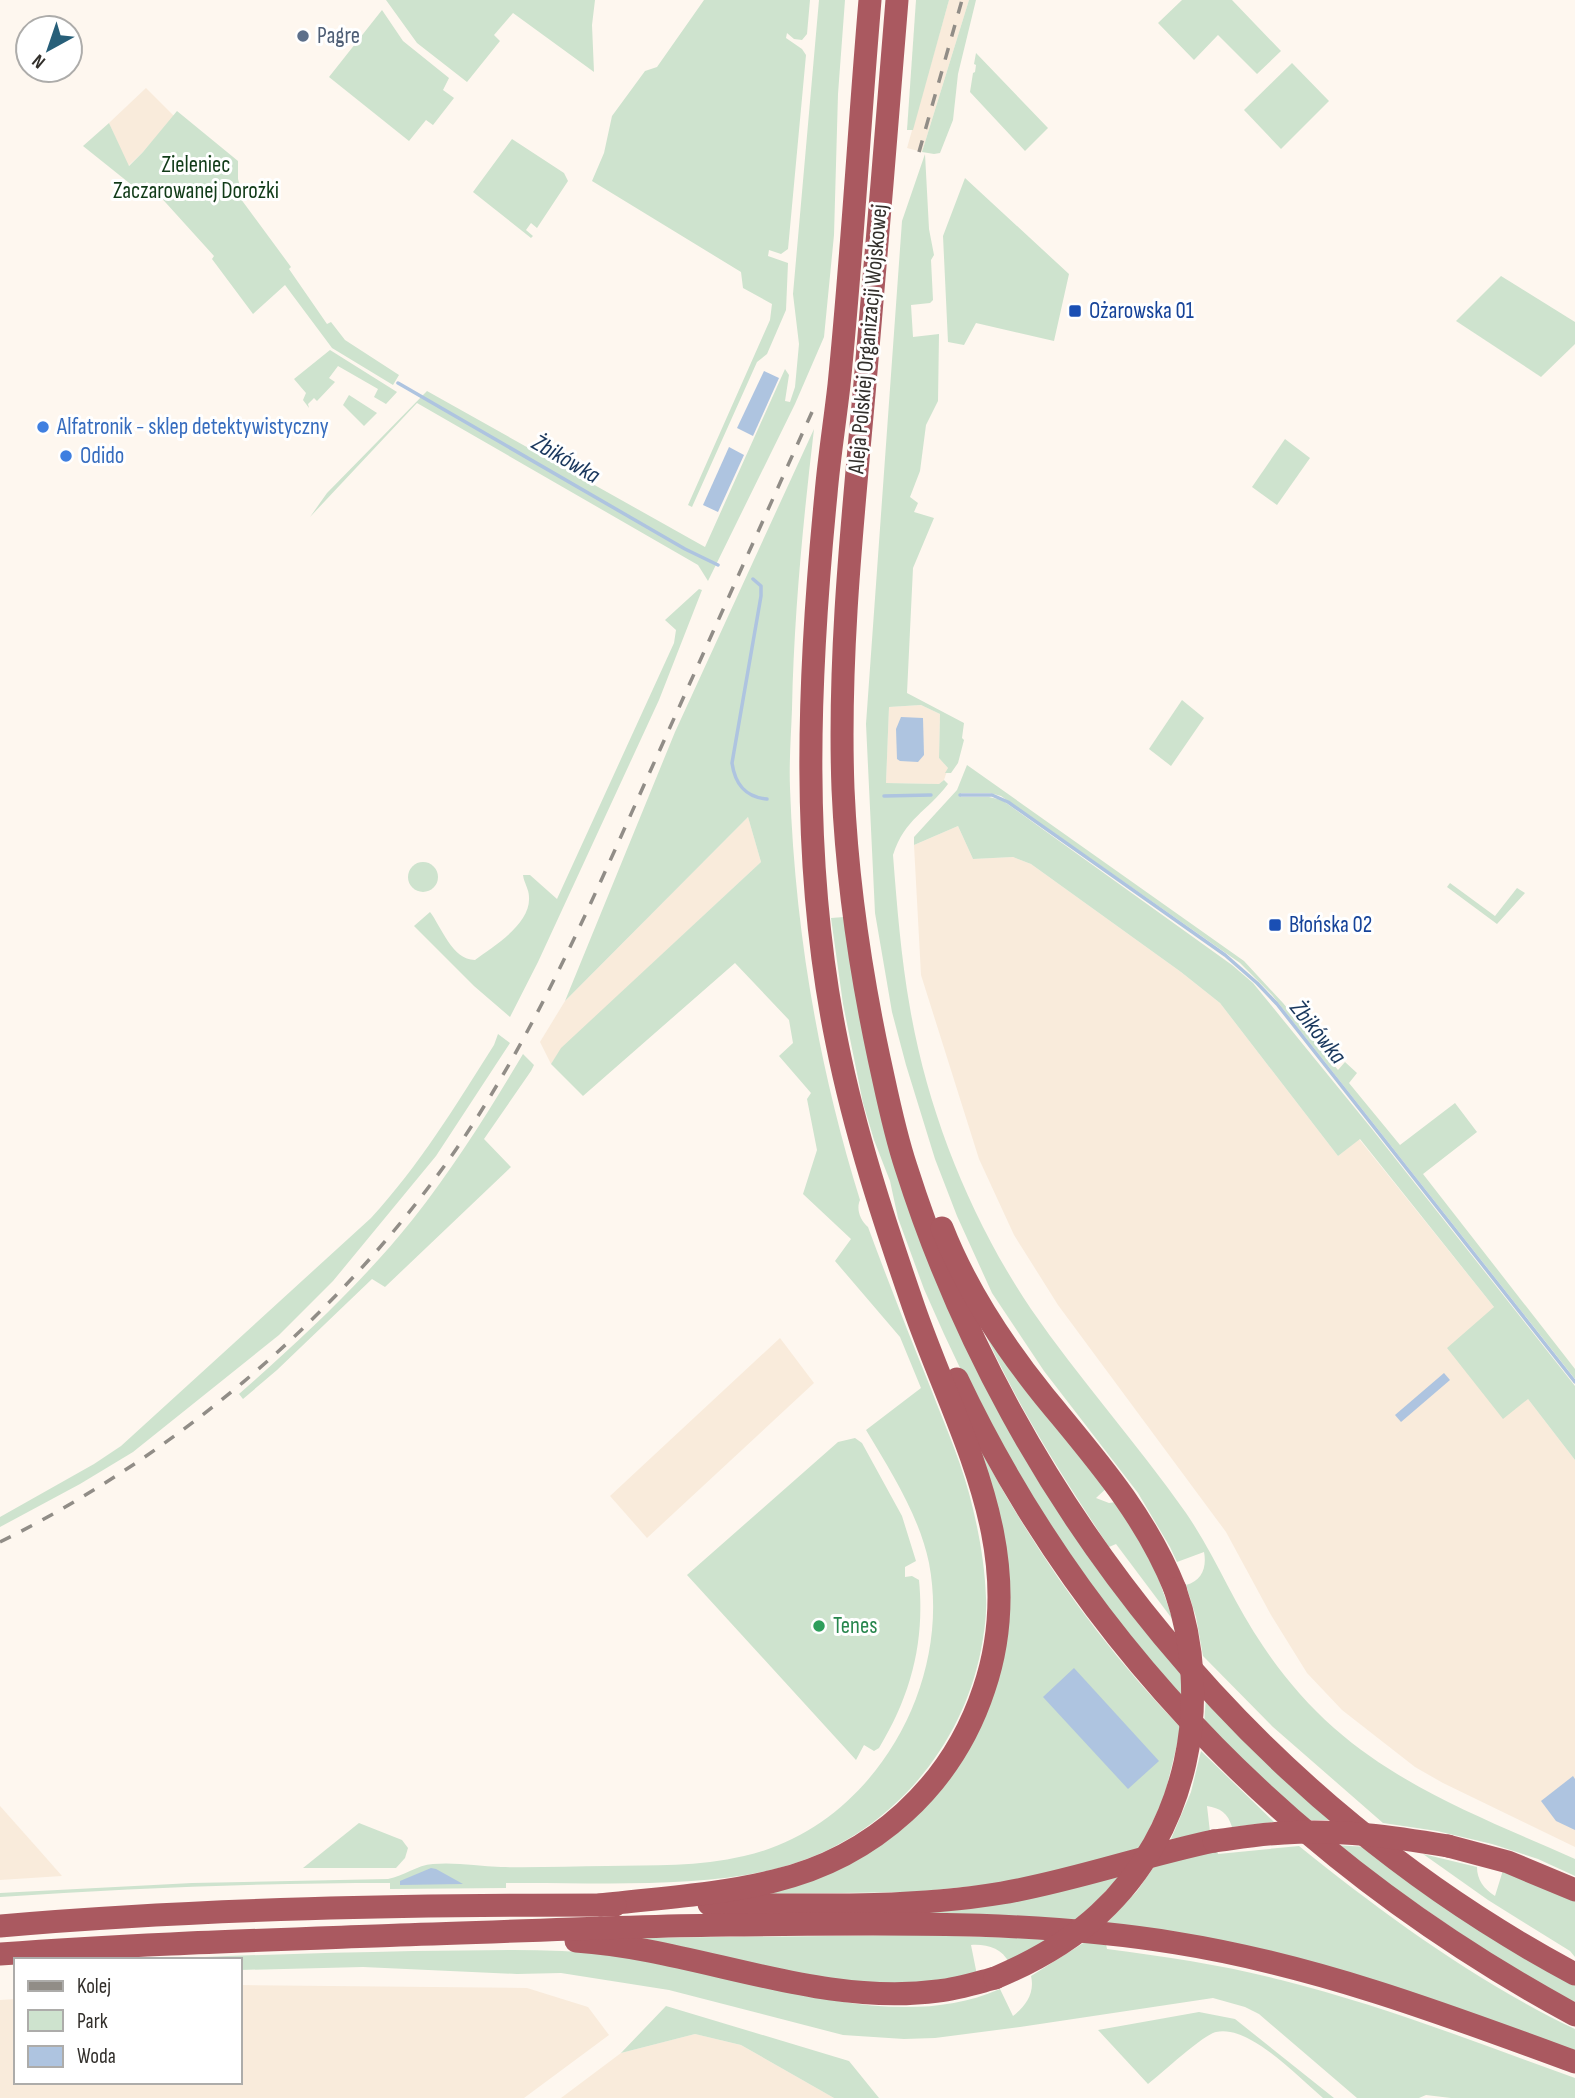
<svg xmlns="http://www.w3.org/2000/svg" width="1575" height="2098" font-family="'Sofia Sans Condensed',sans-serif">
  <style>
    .built { fill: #f9ebdb }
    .green { fill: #cee3ce }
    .water { fill: #aec4e0 }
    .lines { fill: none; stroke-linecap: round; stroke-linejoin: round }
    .stream { stroke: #aec4e0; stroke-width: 3.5 }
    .highway { stroke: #aa5960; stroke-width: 23 }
    .rail { stroke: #918d87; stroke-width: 3.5; stroke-dasharray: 12 12; stroke-linecap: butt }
    .highway-bridge { stroke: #aa5960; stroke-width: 23 }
    .service-dot { fill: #5c6f8a; stroke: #fff; stroke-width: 2.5 }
    .transit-dot { fill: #1a4fb4; stroke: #fff; stroke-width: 2.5 }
    .shop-dot { fill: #3f7fe0; stroke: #fff; stroke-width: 2.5 }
    .leisure-dot { fill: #2e9e5b; stroke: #fff; stroke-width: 2.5 }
    .labels { text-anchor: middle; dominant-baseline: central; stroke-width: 6; stroke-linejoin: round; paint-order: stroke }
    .service-label { font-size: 23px; fill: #4e5e75; stroke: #fff; text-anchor: start }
    .park-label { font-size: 23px; fill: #113b18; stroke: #fff }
    .transit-label { font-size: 23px; fill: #164399; stroke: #fff; text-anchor: start }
    .street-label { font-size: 23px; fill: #322f2b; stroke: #fff }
    .shop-label { font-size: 23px; fill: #366cbe; stroke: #fff; text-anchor: start }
    .leisure-label { font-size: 23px; fill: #27864d; stroke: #fff; text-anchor: start }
    .water-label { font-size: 24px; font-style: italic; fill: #19375d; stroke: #fff }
  </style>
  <rect width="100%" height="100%" fill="#fef7ef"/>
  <!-- built -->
  <g class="built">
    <polygon points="949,0 969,0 922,152 907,148"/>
    <polygon points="146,88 174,116 143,152 128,166 109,123"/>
    <polygon points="921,705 940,714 939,758 948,768 944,780 939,784 886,783 889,707"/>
    <polygon points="748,817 761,862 562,1048 551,1064 540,1042 565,1001"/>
    <polygon points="958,826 973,859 1013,857 1031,864 1181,972 1220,1003 1338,1156 1359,1139 1494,1307 1528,1399 1575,1460 1575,1847 1443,1783 1415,1767 1342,1710 1307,1673 1271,1615 1226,1532 1058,1305 1014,1235 979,1159 921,975 914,845"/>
    <polygon points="780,1338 814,1383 647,1538 610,1496"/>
    <polygon points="0,1806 40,1851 62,1876 0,1880"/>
    <polygon points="240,1985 527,1988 588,2007 609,2035 524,2098 0,2098 0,2000 16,1999 16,2082 240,2082"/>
    <polygon points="695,2034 741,2045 834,2098 561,2098 621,2053"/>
  </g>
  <!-- green -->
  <g class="green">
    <polygon points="386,0 595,0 592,25 594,72 513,13 494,35 500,41 467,82 417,43"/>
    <polygon points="704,0 810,0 807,34 802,40 794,39 787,33 786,38 802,49 806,55 788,249 781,254 769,250 768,256 788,263 786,310 767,354 757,362 692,507 688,505 770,320 772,304 743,288 741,272 592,181 604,153 612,116 645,71 657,67"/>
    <polygon points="819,0 845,0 838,94 834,235 824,337 795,404 708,581 698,565 417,403 310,517 327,493 427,391 705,547 785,369 789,375 785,401 790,402 795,387 799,344 793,294"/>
    <polygon points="916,0 949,0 913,130 907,130"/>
    <polygon points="969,0 976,0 958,74 953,120 940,153 934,154 922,152"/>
    <polygon points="1182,0 1232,0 1281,51 1257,74 1218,35 1194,60 1158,23"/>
    <polygon points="382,10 403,41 449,78 443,90 454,98 433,125 426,120 409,141 329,77"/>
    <polygon points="976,53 1048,128 1025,151 970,92 973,73 975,72 976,65 974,64"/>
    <polygon points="1292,63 1329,101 1281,149 1244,110"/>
    <polygon points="177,111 238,161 238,179 240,186 235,191 291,267 289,269 327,324 331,322 345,340 399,375 393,385 332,348 285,285 253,314 212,259 214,256 147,182 138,190 83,146 109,123 129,166 143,152"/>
    <polygon points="512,139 564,173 568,181 537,228 531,223 526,230 533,236 531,238 473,192"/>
    <path d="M925,154L929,229L934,255L931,260L933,300L930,303L911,305L913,337L939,334L938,401L926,425L920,471L910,497L918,503L914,512L934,518L913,568L907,693L964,723L962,738L964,740L958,763L951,773H945L948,768L939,758L940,714L921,705L889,707L886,783L939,784L944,780L948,784C927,812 905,818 893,855C897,906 901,957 910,1008C928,1113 971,1220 1031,1309C1079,1379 1137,1443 1186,1513C1215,1555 1234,1604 1263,1646C1283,1676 1307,1704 1334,1728C1403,1789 1492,1822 1575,1859V1876L1538,1859L1492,1844L1437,1831L1383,1823L1273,1727L1203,1656L1196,1617L1186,1585C1202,1581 1207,1567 1204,1552L1177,1562L1170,1547L1138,1493L1044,1371L992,1293L957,1216L935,1159L906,1065L892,1012L875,913L866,724L902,221Z"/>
    <polygon points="965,178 1069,274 1054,341 976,323 964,345 948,342 943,236"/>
    <polygon points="1501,276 1575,322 1575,344 1541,377 1456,321"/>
    <polygon points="330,350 397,392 386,404 374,397 378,389 338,366 329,378 335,382 317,401 314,398 308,404 309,408 303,400 306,393 294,379"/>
    <polygon points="349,395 377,413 364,426 343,405"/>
    <path d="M814,429C803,522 794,615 792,709C791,735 789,762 790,788C795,929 818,1065 860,1200C856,1209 860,1220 868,1227C888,1281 909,1335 931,1389C946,1428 964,1468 973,1509C980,1538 985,1568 986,1598C987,1615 984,1633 981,1650C960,1756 880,1843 775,1869C692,1889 592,1882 506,1883V1888L390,1889V1883C260,1883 130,1888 0,1897V1893L192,1883L388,1879C404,1876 417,1865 433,1864C455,1862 479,1866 501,1867C536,1868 572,1866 607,1866C653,1865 699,1867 744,1856C870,1828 953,1688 929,1563C919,1515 891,1472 866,1430L921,1388L900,1337L835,1261L851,1239L803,1194L817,1150L807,1099L811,1093L779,1056L793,1043L789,1020L735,963L583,1096L551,1064L561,1048L761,862L748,817L565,1001L675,732Z"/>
    <polygon points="1285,439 1310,458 1277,505 1252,487"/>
    <path d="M699,589L702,590L659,700L538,962L510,1017L474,986L414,926L430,912C441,926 452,960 475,960C494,946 531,924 529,897C529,889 524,883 523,875H530L557,899L674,643L676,630L665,620Z"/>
    <polygon points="1182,700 1204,718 1171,766 1149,749"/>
    <polygon points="967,765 1244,961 1283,1003 1338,1070 1345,1062 1357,1073 1349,1083 1400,1145 1455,1103 1477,1132 1423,1174 1575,1369 1575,1379 1272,995 1240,963 1001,796 990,793 961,793 961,797 989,797 1002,800 1232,965 1253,983 1372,1129 1575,1386 1575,1460 1528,1399 1503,1419 1447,1348 1494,1307 1360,1139 1338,1156 1220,1003 1181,972 1031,864 1013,857 973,859 958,826 914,845 914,837 957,790"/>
    <circle cx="423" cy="877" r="15"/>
    <polygon points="1450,883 1495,916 1517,888 1525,893 1497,924 1447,887"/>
    <polygon points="844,917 953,1309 1181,1667 1183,1704 1061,1547 970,1389 944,1334 924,1289 898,1218 890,1181 874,1140 863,1103 843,1004 831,918"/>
    <path d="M498,1034L510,1043L436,1156L333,1281L279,1335L133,1452L80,1484L0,1527V1517L94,1464L121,1446L371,1218C419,1166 456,1105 494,1045Z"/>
    <path d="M523,1054L534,1065L531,1071L484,1139L511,1167L385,1287L372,1279L277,1370L243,1399L239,1394C300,1340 362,1283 413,1219C454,1167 489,1111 523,1054Z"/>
    <path d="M975,1310L1110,1485L1096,1498L1109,1503L1116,1502L1154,1566L1173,1620L1116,1544L1109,1547C1059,1471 1010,1395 975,1310Z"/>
    <path d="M855,1438L862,1443L902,1516L916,1561L905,1567V1577L912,1576L919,1580C925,1642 911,1695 879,1748L874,1751L864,1745L856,1760L687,1575L838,1442Z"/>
    <path d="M977,1443C1031,1547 1100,1644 1181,1728L1164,1798L1139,1850L1026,1879L994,1884L913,1892L767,1894L883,1840L995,1682Z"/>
    <polygon points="1206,1695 1337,1820 1301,1820 1204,1726"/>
    <path d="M1201,1751L1274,1822L1232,1827C1228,1813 1220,1808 1207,1806L1210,1832L1171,1839L1191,1792Z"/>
    <polygon points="359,1823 402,1840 408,1848 405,1858 396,1868 303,1868"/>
    <polygon points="1332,1845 1369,1847 1575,1982 1575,2007 1541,1989"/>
    <path d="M1216,1846L1218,1854L1299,1846C1382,1913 1478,1983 1575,2029V2056L1104,1926L1137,1891L1158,1861Z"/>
    <path d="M1423,1854L1477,1867C1477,1880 1484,1889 1495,1896L1504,1867L1575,1896V1957L1570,1951L1488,1900Z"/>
    <polygon points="1127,1869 1074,1924 933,1916 904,1911"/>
    <path d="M921,1935L1054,1939L1009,1963C1002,1948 987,1944 971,1945L977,1975L936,1984L843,1983L630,1938Z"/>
    <path d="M1085,1942L1106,1944L1107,1949C1166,1957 1224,1965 1281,1980C1381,2005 1478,2043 1575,2078V2098H1451L1426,2095L1419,2098H1357L1259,2014L1245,2007L1213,1998L1020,2027L935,2038L904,2039L843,2035L669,1990L561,1973L517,1974L363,1967L240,1970V1960H142C233,1955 323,1953 413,1951C462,1951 512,1949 562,1951C632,1954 701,1973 770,1988C845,2004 927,2021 1000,1989L1013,2016C1026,2006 1035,1993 1031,1976Z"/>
    <polygon points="666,2006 849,2061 879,2098 834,2098 741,2045 695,2034 621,2053"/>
    <path d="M1199,2012L1235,2019L1334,2098H1323C1299,2078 1249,2024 1216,2032C1204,2034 1161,2074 1148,2084L1098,2030Z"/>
  </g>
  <!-- water -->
  <g class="water">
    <polygon points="764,371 779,378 753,436 737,428"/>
    <polygon points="729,447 744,455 718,512 703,505"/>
    <polygon points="901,717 923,718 924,755 918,762 900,761 897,759 896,729"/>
    <polygon points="1444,1373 1450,1380 1401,1422 1395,1415"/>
    <polygon points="1074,1668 1159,1761 1128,1789 1043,1697"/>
    <polygon points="1573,1776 1575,1779 1575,1830 1556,1821 1541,1801"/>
    <polygon points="431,1868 436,1869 463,1884 400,1885 400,1881"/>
  </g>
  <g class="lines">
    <!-- stream -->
    <g class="stream">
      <polyline points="398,383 685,549 718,565"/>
      <path d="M753,579L761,586V596L732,763C735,784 745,797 767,799"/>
      <polyline points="960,795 992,795 1008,802 1225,955 1257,983 1277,1004 1575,1382"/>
      <polyline points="884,796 931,795"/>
    </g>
    <!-- highway -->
    <g class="highway">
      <path d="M897,0C887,128 876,255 865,383C853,517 838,654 843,789C847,880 860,969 879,1058C887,1094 894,1131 906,1167C1014,1508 1259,1806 1575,1974"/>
      <path d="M942,1228C966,1289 1003,1345 1044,1396C1094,1457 1145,1514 1175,1589"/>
      <path d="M957,1379C1089,1657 1306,1869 1575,2015"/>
      <polyline points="1448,1846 1508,1862 1575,1890"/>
      <path d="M709,1904C806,1905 905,1909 1002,1893C1073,1881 1142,1856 1214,1841"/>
      <path d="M600,1905C658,1898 718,1895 774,1881C874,1857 952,1786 984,1689C1031,1551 958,1434 914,1308C884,1221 855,1133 837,1043C800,862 808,677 826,494C829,458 835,421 839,385C852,257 859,128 870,0"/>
      <path d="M0,1926C205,1908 410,1905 615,1905"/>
      <path d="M576,1941C697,1949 817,2007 938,1991C957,1989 976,1983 995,1978"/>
      <path d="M0,1954C133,1944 267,1940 400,1935C510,1932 619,1926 729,1925C878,1924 1028,1919 1176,1943C1314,1965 1445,2014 1575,2062"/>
    </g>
    <!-- rail -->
    <g class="rail">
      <polyline points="919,152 962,0"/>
      <path d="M0,1542C181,1452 342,1314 457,1148C534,1035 588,910 644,785C700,661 756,536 812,412"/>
    </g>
    <!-- highway-bridge -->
    <g class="highway-bridge">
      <path d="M1214,1841C1237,1838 1261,1834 1284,1833C1340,1829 1394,1837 1448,1846"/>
      <path d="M995,1978C1033,1962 1069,1942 1099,1914C1188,1832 1214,1701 1175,1589"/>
    </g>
  </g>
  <!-- markers -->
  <circle class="service-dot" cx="303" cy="36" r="7"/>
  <g class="transit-dot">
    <rect x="1068" y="304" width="14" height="14" rx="3.5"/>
    <rect x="1268" y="918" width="14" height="14" rx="3.5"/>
  </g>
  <g class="shop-dot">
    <circle cx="43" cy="427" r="7"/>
    <circle cx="66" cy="456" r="7"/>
  </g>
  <circle class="leisure-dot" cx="819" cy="1626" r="7"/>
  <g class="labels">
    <!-- service labels -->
    <g class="service-label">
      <text x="317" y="36">Pagre</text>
    </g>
    <!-- park labels -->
    <g class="park-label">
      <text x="196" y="165">Zieleniec<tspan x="196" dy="26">Zaczarowanej Dorożki</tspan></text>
    </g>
    <!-- transit labels -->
    <g class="transit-label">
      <text x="1089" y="311">Ożarowska 01</text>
      <text x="1289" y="925">Błońska 02</text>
    </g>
    <!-- street labels -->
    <g class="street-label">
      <text transform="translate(868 339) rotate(-85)">Aleja Polskiej Organizacji Wojskowej</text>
    </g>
    <!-- shop labels -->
    <g class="shop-label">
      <text x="57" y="427">Alfatronik - sklep detektywistyczny</text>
      <text x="80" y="456">Odido</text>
    </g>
    <!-- leisure labels -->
    <g class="leisure-label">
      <text x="833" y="1626">Tenes</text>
    </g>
    <!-- water labels -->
    <g class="water-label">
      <text transform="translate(566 459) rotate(30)">Żbikówka</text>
      <text transform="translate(1318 1032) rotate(51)">Żbikówka</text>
    </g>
  </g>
  <!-- legend -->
  <rect x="14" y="1958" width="228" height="126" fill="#ffffff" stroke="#adacaa" stroke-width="2"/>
  <rect x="28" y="1981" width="35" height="10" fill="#918d87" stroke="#adacaa" stroke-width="2"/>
  <text x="77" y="1993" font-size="21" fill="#322f2b">Kolej</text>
  <rect x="28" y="2010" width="35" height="21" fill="#cee3ce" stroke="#adacaa" stroke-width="2"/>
  <text x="77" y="2028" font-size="21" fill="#322f2b">Park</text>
  <rect x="28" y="2046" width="35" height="21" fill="#aec4e0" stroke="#adacaa" stroke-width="2"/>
  <text x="77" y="2063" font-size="21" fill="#322f2b">Woda</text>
  <!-- north arrow -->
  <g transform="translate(49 49) rotate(220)"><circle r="33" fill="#ffffff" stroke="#adacaa" stroke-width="2"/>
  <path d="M0-5L12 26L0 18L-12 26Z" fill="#275f79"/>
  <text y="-10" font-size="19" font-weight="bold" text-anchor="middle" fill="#322f2b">N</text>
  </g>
</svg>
